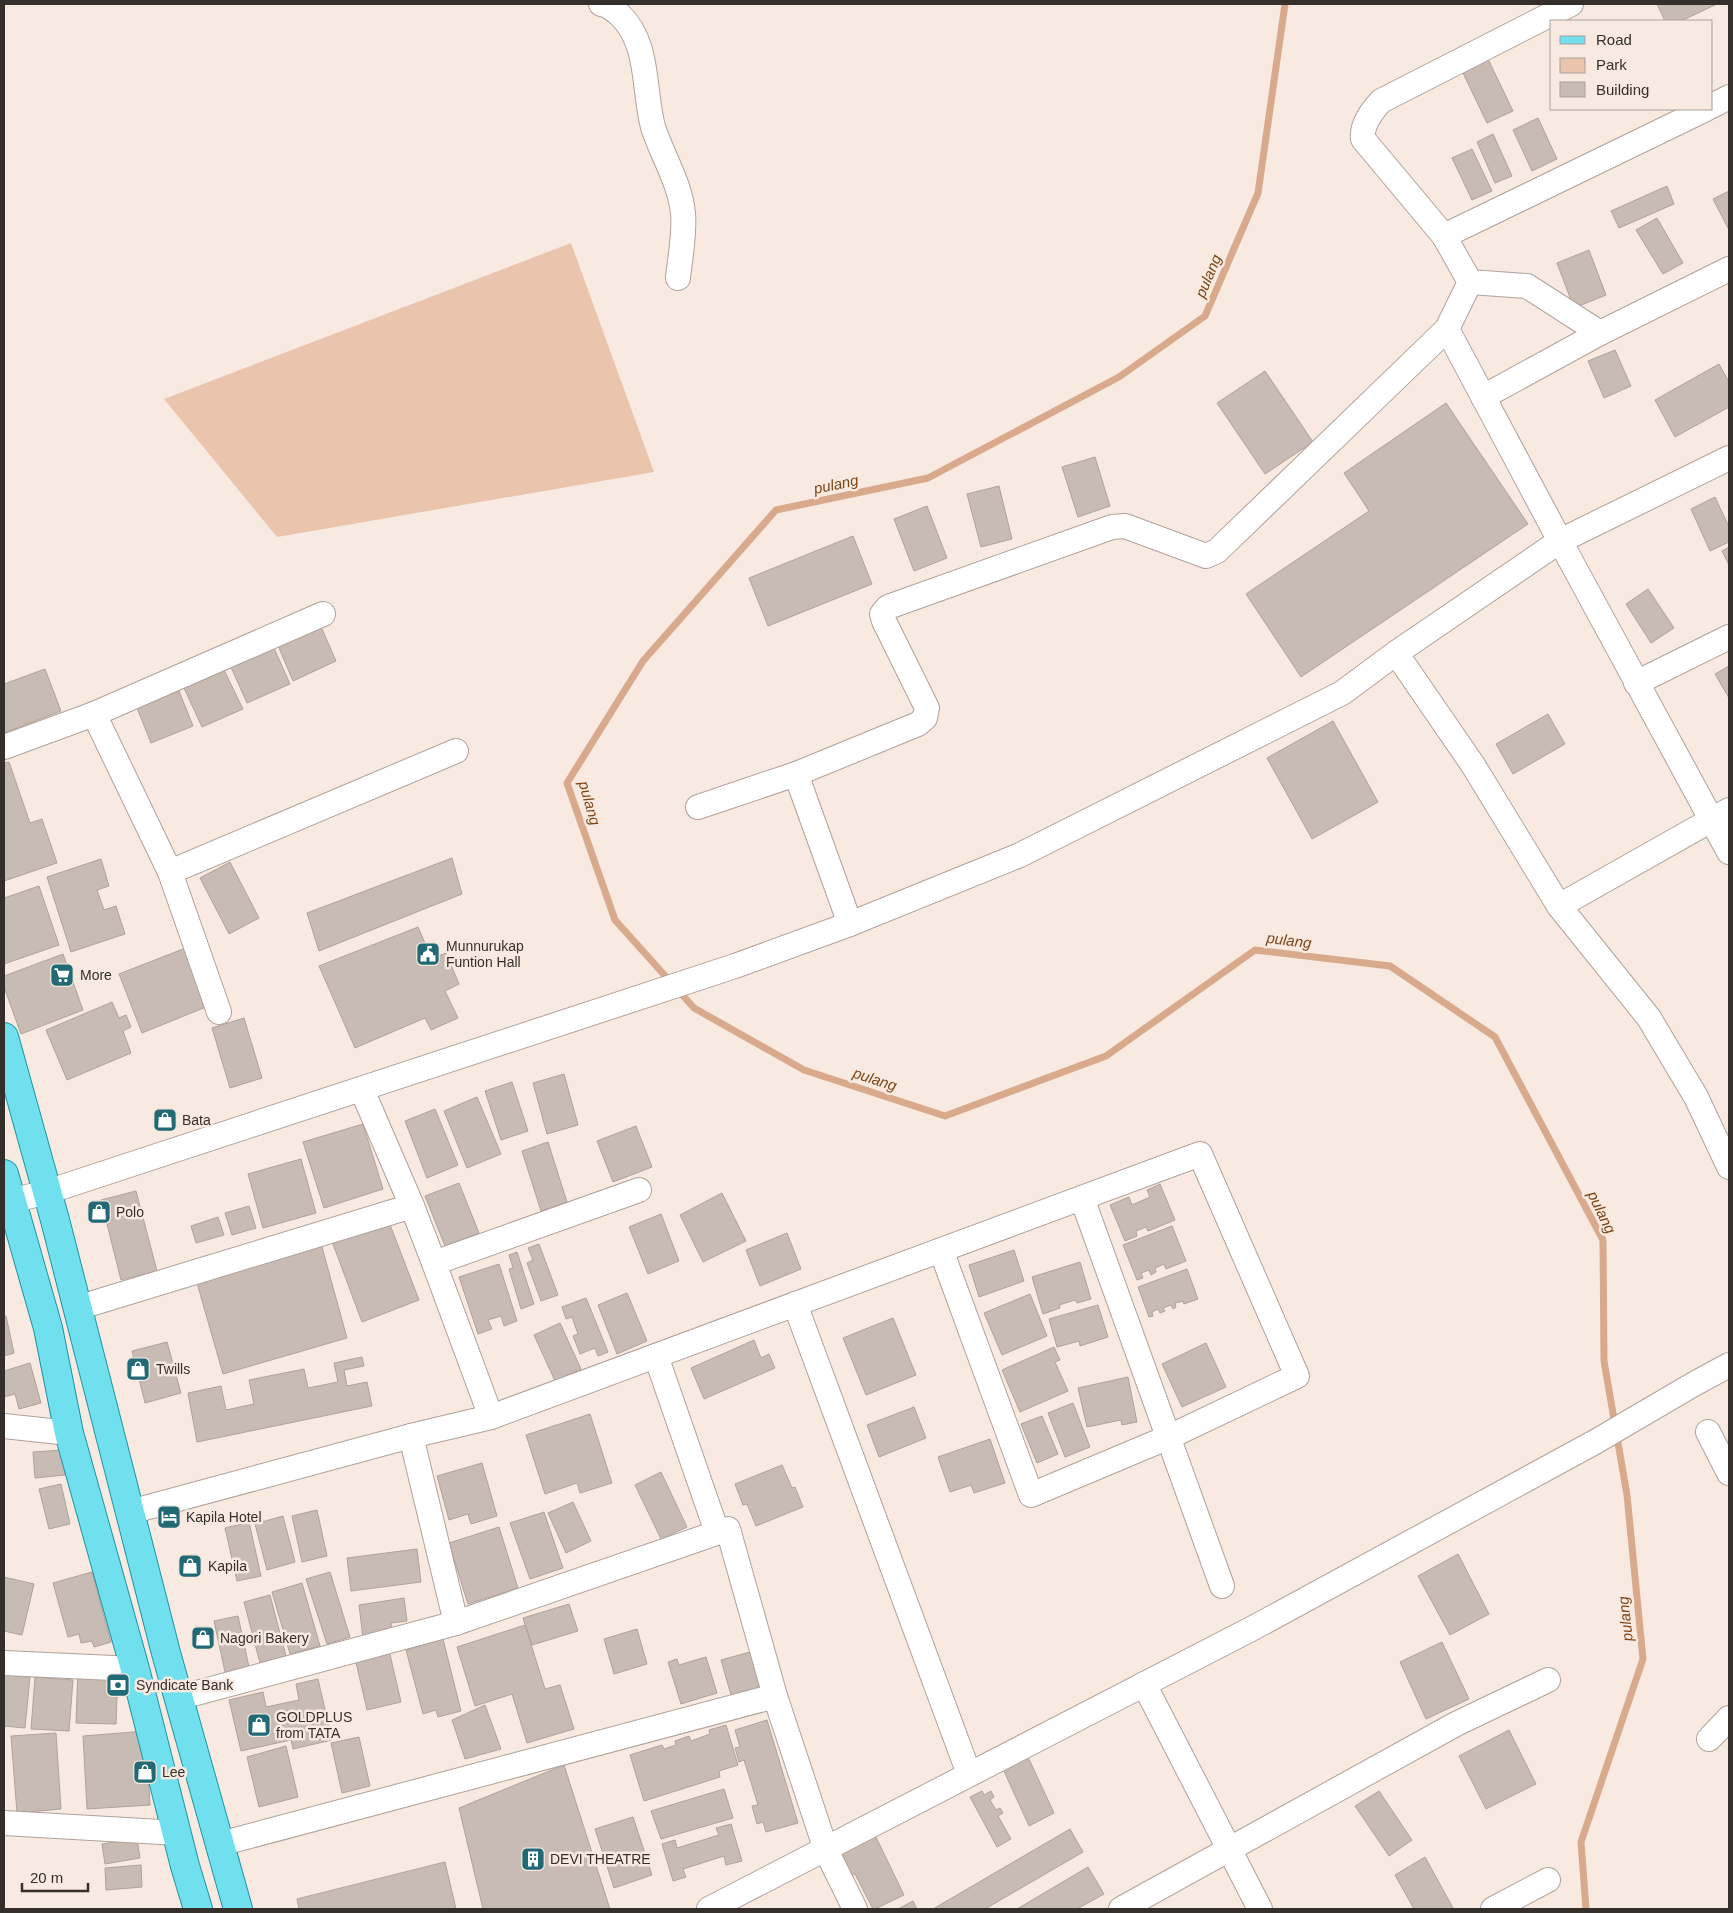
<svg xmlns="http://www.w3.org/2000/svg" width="1733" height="1913" font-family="Helvetica,sans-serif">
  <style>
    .green { fill: #eac4ac }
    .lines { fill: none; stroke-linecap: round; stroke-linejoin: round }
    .stream { stroke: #d8a98a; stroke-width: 7 }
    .building { fill: #c8bbb3; stroke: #afa29a }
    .minor-casing { stroke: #afa29a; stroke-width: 26 }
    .major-casing { stroke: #1d94a4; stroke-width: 30 }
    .minor { stroke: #fff; stroke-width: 24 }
    .major { stroke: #70e0ef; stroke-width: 28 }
    .labels { text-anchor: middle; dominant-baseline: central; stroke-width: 5; stroke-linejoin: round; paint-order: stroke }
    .poi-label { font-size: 14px; fill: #352f2c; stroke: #f8eae1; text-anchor: start }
    .water-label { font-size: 15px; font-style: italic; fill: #7e4414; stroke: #f8eae1 }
  </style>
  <rect width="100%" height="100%" fill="#f8eae1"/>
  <!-- green -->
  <polygon class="green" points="571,243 654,472 277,537 164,399"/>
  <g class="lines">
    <!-- stream -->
    <polyline class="stream" points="1285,4 1258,193 1205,316 1119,377 928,478 776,510 643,661 567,783 615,920 694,1008 804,1070 945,1116 1106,1056 1255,950 1390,966 1495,1037 1603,1240 1604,1361 1627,1495 1643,1659 1581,1842 1586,1909"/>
  </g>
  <!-- building -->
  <g class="building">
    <polygon points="1657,4 1717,4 1681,21 1665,21"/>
    <polygon points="1488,59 1513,111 1487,123 1462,71"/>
    <polygon points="1538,118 1557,159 1532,171 1513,130"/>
    <polygon points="1493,134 1512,176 1495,183 1477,142"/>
    <polygon points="1472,149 1492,191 1472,200 1452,158"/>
    <polygon points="1667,186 1674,204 1619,228 1611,211"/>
    <polygon points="1729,191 1729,230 1713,199"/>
    <polygon points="1657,218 1683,263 1663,274 1636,230"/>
    <polygon points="1589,250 1606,295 1574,308 1557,263"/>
    <polygon points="1615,350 1631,386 1604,398 1588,361"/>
    <polygon points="1719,364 1729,382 1729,407 1675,437 1655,400"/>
    <polygon points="1265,371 1313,442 1265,474 1217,403"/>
    <polygon points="1446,403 1528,524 1301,677 1246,594 1369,511 1344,473"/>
    <polygon points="1095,457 1110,506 1078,517 1062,467"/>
    <polygon points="999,486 1012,539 981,547 967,494"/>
    <polygon points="1715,497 1729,527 1729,542 1710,551 1691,509"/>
    <polygon points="927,506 947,558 914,571 894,519"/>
    <polygon points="853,536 872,584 768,626 749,578"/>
    <polygon points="1729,547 1729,565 1722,551"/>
    <polygon points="1648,589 1674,628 1651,643 1626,604"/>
    <polygon points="319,622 336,661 293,681 276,641"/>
    <polygon points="273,646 290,684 247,703 230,665"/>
    <polygon points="1729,666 1729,698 1715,674"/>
    <polygon points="45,669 61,711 4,733 4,684"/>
    <polygon points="224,670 243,709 202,727 184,688"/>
    <polygon points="179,691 193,726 151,743 137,708"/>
    <polygon points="1548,714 1565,744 1513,774 1496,744"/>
    <polygon points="1333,721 1378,802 1312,839 1267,758"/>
    <polygon points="9,762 30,823 42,819 57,863 4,881 4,763"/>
    <polygon points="452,858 462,894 319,951 307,913"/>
    <polygon points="101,859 109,886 97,890 104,910 116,906 125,934 71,952 47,877"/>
    <polygon points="230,862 259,918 229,934 200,878"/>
    <polygon points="39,886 59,945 4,964 4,898"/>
    <polygon points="418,927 432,959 446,953 459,984 445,991 458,1018 431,1030 425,1018 355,1048 319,966"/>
    <polygon points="188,947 211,1005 142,1033 119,974"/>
    <polygon points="63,954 83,1010 21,1034 4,987 4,976"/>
    <polygon points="112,1002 119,1018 126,1015 131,1027 123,1031 131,1053 67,1080 46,1030"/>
    <polygon points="244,1018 262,1078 230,1088 212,1028"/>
    <polygon points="564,1074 578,1125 547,1134 533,1083"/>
    <polygon points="512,1082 528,1131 501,1140 485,1091"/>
    <polygon points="477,1097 501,1154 467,1168 444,1111"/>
    <polygon points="435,1109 458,1165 427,1178 405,1121"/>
    <polygon points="363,1124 383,1189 324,1208 303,1142"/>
    <polygon points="636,1126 652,1167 613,1182 597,1141"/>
    <polygon points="548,1142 567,1202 541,1211 522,1151"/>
    <polygon points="301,1159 316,1213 263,1228 248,1174"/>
    <polygon points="459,1183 479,1233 445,1246 425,1196"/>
    <polygon points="1160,1184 1175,1220 1148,1231 1146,1227 1136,1231 1137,1236 1125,1241 1110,1205 1129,1197 1132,1205 1150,1197 1147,1190"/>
    <polygon points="136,1191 157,1271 121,1280 101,1200"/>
    <polygon points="722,1193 746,1241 703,1262 680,1215"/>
    <polygon points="249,1206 256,1228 232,1235 225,1213"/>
    <polygon points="661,1214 679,1261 648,1274 629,1227"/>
    <polygon points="218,1217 224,1235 196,1243 191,1226"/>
    <polygon points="389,1222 419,1300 362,1322 333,1244"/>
    <polygon points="1172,1226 1186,1261 1166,1269 1164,1264 1155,1268 1156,1272 1151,1275 1149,1270 1141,1273 1143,1278 1137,1280 1123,1245"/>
    <polygon points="787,1233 801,1269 760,1286 746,1250"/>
    <polygon points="320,1240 347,1338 223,1374 195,1276"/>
    <polygon points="539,1244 558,1295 541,1301 527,1263 533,1260 528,1248"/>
    <polygon points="1014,1250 1024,1281 979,1297 969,1265"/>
    <polygon points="517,1252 534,1304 521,1309 509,1269 513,1268 509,1255"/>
    <polygon points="1080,1262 1091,1299 1077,1303 1075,1300 1059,1305 1060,1308 1043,1314 1032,1277"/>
    <polygon points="499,1264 517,1321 504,1326 501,1316 488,1320 492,1329 478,1334 459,1277"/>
    <polygon points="1187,1269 1198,1299 1184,1304 1183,1301 1175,1303 1176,1307 1173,1309 1171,1305 1163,1308 1165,1311 1160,1313 1158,1309 1152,1312 1153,1316 1149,1317 1138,1287"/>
    <polygon points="627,1293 647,1341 617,1354 598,1305"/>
    <polygon points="1030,1294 1047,1336 1002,1355 984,1313"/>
    <polygon points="586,1298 608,1352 598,1356 595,1348 580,1354 573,1336 578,1334 572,1317 566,1319 562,1307"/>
    <polygon points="1098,1305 1108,1337 1080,1346 1079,1341 1057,1347 1049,1319"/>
    <polygon points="4,1316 6,1316 14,1353 4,1356"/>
    <polygon points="893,1318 916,1375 866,1395 843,1338"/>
    <polygon points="560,1323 581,1369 555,1381 534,1335"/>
    <polygon points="754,1340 761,1358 769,1354 775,1368 704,1399 691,1368"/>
    <polygon points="167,1342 181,1393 145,1403 132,1351"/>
    <polygon points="1206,1343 1226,1387 1182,1407 1162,1364"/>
    <polygon points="1054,1347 1060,1360 1055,1362 1068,1391 1020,1412 1002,1370"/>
    <polygon points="362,1357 364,1366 344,1370 347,1386 367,1382 372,1406 197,1442 188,1393 221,1386 226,1410 254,1404 249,1380 304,1369 308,1388 338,1382 334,1363"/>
    <polygon points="30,1363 41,1403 19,1409 15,1394 4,1397 4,1371"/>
    <polygon points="1128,1377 1137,1422 1122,1425 1121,1420 1087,1427 1078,1388"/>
    <polygon points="1073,1403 1090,1447 1065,1457 1048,1413"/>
    <polygon points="914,1407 926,1438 879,1457 867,1425"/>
    <polygon points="590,1414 612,1483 580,1493 577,1483 545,1494 526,1435"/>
    <polygon points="1042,1416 1058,1454 1037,1463 1021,1424"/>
    <polygon points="990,1439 1005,1483 974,1493 971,1485 950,1492 938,1457"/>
    <polygon points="63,1450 65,1475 35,1478 33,1452"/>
    <polygon points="482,1463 497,1516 471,1524 468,1514 449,1520 437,1476"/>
    <polygon points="782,1465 792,1488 795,1487 803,1507 756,1526 747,1504 743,1505 735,1484"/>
    <polygon points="661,1472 687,1527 661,1539 635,1485"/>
    <polygon points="61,1484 70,1524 49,1529 39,1489"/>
    <polygon points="573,1502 591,1541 566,1553 548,1513"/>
    <polygon points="317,1510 327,1556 302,1562 292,1516"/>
    <polygon points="544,1512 563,1568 530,1579 510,1523"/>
    <polygon points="283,1516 295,1562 267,1570 255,1524"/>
    <polygon points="249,1522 261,1576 237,1581 225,1528"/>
    <polygon points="499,1527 518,1588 468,1604 449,1543"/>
    <polygon points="417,1549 421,1582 351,1591 347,1558"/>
    <polygon points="1458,1554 1489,1614 1450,1635 1418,1576"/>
    <polygon points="92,1572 111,1642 94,1647 92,1641 81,1643 79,1634 68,1637 53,1583"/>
    <polygon points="330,1572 350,1637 327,1644 306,1579"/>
    <polygon points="4,1577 34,1584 22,1635 4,1631"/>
    <polygon points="302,1583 320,1646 290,1654 272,1592"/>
    <polygon points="270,1595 286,1656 260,1663 244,1602"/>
    <polygon points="404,1598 407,1621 391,1623 392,1634 363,1638 359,1605"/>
    <polygon points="569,1604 578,1631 532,1645 523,1618"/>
    <polygon points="238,1616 249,1667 225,1672 214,1621"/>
    <polygon points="525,1625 545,1689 560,1685 574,1729 527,1743 512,1694 475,1706 457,1647"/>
    <polygon points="637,1629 647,1664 614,1674 604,1639"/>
    <polygon points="443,1639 461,1711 438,1717 436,1710 423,1714 406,1650"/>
    <polygon points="1442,1642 1469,1699 1426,1719 1400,1662"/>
    <polygon points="389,1650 401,1702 367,1710 355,1658"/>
    <polygon points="750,1652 760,1687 731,1695 721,1660"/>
    <polygon points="706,1657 717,1693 681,1704 668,1662 677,1659 679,1665"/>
    <polygon points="78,1668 118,1670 116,1724 76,1723"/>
    <polygon points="4,1675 30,1677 25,1728 4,1726"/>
    <polygon points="35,1677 73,1680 69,1731 31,1729"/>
    <polygon points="318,1679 332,1740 293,1749 291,1740 241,1751 229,1700 263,1692 266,1707 299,1700 296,1684"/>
    <polygon points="485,1705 501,1749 465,1759 452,1720"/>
    <polygon points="767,1720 798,1823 766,1832 763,1822 757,1824 752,1806 758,1805 744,1760 739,1762 735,1748 740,1747 735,1730"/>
    <polygon points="726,1725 738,1765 719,1771 720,1777 644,1801 630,1755 662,1745 664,1749 676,1745 675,1741 689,1736 691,1741 710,1734 709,1730"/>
    <polygon points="1509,1730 1536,1784 1486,1809 1459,1756"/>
    <polygon points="146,1731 150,1805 87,1809 83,1736"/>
    <polygon points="56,1733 61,1809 17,1813 11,1736"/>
    <polygon points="359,1737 370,1786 342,1793 331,1743"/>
    <polygon points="286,1746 298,1797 259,1807 247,1757"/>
    <polygon points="1028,1757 1054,1813 1029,1826 1003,1769"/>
    <polygon points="564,1765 610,1909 483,1909 459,1808"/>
    <polygon points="724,1789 733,1818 661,1839 651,1811"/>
    <polygon points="982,1791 984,1795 991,1791 994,1797 990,1800 996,1810 1000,1808 1003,1813 998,1816 1011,1839 997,1847 970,1797"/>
    <polygon points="1379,1791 1412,1840 1389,1856 1355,1806"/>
    <polygon points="633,1817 652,1875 614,1888 595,1829"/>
    <polygon points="731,1824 742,1861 726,1865 724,1856 683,1869 686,1877 673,1881 662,1844 675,1840 677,1848 719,1835 716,1828"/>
    <polygon points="872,1829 904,1895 875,1909 873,1909 855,1874 849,1877 835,1848"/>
    <polygon points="1070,1829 1083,1852 985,1909 933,1909"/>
    <polygon points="137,1838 140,1858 105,1864 102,1844"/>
    <polygon points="1425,1857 1453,1908 1451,1909 1414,1909 1395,1875"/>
    <polygon points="445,1862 456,1909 299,1909 297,1899"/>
    <polygon points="141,1865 142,1887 106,1890 105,1868"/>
    <polygon points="1088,1867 1104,1894 1077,1909 1017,1909"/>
    <polygon points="913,1901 917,1909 898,1909"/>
  </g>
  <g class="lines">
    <!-- minor casing -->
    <g class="minor-casing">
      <g id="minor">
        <path d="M601,4C609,5 614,10 620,15C650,44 643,90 653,127C662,155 680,183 683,213C685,234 680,257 678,278"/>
        <path d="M1571,4L1381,101C1372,111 1361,125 1363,139L1444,236L1706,109"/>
        <polyline points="1712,106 1729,97"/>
        <polyline points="1470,282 1527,286 1600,333"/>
        <polyline points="1447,329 1560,541 1729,852"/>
        <polyline points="1483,397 1600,333 1729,269"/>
        <polyline points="1396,653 1473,765 1559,906 1649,1018 1696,1097 1729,1167"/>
        <polyline points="1636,683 1729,637"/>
        <polyline points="94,714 170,872 219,1012"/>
        <polyline points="4,747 94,714 323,614"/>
        <polyline points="698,807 796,774"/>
        <polyline points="170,872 456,751"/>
        <polyline points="1559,906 1729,810"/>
        <polyline points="850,924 796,774 918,724 925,718 927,708 884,621 882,614 888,607 1112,527 1125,526 1206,556 1217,551 1447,329 1470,282 1444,236"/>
        <polyline points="362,1090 412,1206 434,1263 639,1190"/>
        <polyline points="1082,1198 1222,1586"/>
        <polyline points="11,1201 47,1192 735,966 850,924 1020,855 1342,693 1396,653 1560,541 1729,458"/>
        <polyline points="795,1304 969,1774"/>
        <polyline points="77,1308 412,1206"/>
        <polyline points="656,1356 717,1532"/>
        <polyline points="491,1417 1200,1154 1297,1376 1169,1437 1031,1495 941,1250"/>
        <polyline points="4,1426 69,1433"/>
        <polyline points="1708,1432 1729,1473"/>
        <polyline points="411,1436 456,1623"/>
        <polyline points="130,1512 411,1436 491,1417 434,1263"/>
        <polyline points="4,1663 135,1669"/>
        <polyline points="1144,1684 1260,1909"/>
        <polyline points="775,1696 826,1850 855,1909"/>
        <polyline points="178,1698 456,1623 728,1529 775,1696 220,1844"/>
        <polyline points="1709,1739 1729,1718"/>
        <polyline points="4,1823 178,1833"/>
        <polyline points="709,1909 1255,1627 1595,1442 1694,1384 1729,1365"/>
        <polyline points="1121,1909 1456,1724 1548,1680"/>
        <polyline points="1493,1909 1548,1880"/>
      </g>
    </g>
    <!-- major casing -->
    <g class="major-casing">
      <g id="major">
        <polyline points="4,1037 55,1220 166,1653 238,1909"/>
        <polyline points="4,1174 48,1328 69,1433 135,1669 185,1866 198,1909"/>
      </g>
    </g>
    <!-- minor -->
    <use href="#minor" class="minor"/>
    <!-- major -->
    <use href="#major" class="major"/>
  </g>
  <!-- icons -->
  <defs>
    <g id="civic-square" transform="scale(1.25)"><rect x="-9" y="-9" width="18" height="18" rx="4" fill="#206975" stroke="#f8eae1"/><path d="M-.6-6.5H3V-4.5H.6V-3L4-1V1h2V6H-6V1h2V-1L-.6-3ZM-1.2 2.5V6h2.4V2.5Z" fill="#fff"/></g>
    <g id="supermarket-square" transform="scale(1.25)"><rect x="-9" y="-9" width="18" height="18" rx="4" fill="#206975" stroke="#f8eae1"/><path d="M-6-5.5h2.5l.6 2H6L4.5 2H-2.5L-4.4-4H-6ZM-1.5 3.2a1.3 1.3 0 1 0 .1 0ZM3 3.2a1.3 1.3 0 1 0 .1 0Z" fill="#fff"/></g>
    <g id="shop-square" transform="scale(1.25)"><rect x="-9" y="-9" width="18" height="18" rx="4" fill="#206975" stroke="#f8eae1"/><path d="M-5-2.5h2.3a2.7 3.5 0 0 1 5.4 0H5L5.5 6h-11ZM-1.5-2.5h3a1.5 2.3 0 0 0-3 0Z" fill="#fff"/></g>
    <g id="hotel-square" transform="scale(1.25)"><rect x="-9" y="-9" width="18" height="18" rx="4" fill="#206975" stroke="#f8eae1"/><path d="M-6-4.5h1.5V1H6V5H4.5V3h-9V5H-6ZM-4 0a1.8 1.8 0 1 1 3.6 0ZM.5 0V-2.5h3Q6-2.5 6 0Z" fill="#fff"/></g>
    <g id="bank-square" transform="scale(1.25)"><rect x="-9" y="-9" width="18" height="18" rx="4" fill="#206975" stroke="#f8eae1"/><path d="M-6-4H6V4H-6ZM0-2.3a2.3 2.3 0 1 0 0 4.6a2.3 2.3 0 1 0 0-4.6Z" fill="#fff"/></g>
    <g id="building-square" transform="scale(1.25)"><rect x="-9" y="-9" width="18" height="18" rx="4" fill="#206975" stroke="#f8eae1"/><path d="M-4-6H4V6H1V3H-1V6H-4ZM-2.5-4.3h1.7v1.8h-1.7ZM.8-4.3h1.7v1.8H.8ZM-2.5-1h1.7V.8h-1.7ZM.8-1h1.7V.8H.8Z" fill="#fff"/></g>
  </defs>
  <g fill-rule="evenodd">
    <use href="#civic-square" x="428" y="954"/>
    <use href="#supermarket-square" x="62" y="975"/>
    <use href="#shop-square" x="165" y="1120"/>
    <use href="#shop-square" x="99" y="1212"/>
    <use href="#shop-square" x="138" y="1369"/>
    <use href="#hotel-square" x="169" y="1517"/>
    <use href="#shop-square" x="190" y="1566"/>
    <use href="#shop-square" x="203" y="1638"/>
    <use href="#bank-square" x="118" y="1685"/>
    <use href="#shop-square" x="259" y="1725"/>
    <use href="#shop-square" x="145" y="1772"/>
    <use href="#building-square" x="533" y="1859"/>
  </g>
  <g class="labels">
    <!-- poi labels -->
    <g class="poi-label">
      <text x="446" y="946">Munnurukap<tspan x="446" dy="16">Funtion Hall</tspan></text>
      <text x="80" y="975">More</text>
      <text x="182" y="1120">Bata</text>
      <text x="116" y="1212">Polo</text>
      <text x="156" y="1369">Twills</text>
      <text x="186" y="1517">Kapila Hotel</text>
      <text x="208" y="1566">Kapila</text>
      <text x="220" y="1638">Nagori Bakery</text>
      <text x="136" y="1685">Syndicate Bank</text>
      <text x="276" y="1717">GOLDPLUS<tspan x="276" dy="16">from TATA</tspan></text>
      <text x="162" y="1772">Lee</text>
      <text x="550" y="1859">DEVI THEATRE</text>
    </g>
    <!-- water labels -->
    <g class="water-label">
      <text transform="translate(1208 276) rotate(-67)">pulang</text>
      <text transform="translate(836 484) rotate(-12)">pulang</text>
      <text transform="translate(590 803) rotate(74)">pulang</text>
      <text transform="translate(1289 940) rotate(7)">pulang</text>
      <text transform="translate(875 1079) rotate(18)">pulang</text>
      <text transform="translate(1602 1212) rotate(64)">pulang</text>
      <text transform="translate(1625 1619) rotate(-96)">pulang</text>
    </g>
  </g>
  <!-- border -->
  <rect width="1733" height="1913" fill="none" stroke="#352f2c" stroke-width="10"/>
  <!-- legend -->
  <rect x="1550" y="20" width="162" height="90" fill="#f8eae1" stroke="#aa9f99"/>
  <rect x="1560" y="36" width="25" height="8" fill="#70e0ef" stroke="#aa9f99"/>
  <text x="1596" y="45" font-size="15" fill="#352f2c">Road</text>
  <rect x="1560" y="58" width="25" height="15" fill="#eac4ac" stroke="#aa9f99"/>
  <text x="1596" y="70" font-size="15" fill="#352f2c">Park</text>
  <rect x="1560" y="82" width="25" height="15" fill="#c8bbb3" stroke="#aa9f99"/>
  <text x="1596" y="95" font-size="15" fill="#352f2c">Building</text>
  <!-- scale -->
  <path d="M22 1883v8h66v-8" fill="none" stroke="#352f2c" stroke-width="2.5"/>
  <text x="30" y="1883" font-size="15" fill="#352f2c" stroke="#f8eae1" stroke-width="4" paint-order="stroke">20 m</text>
</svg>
